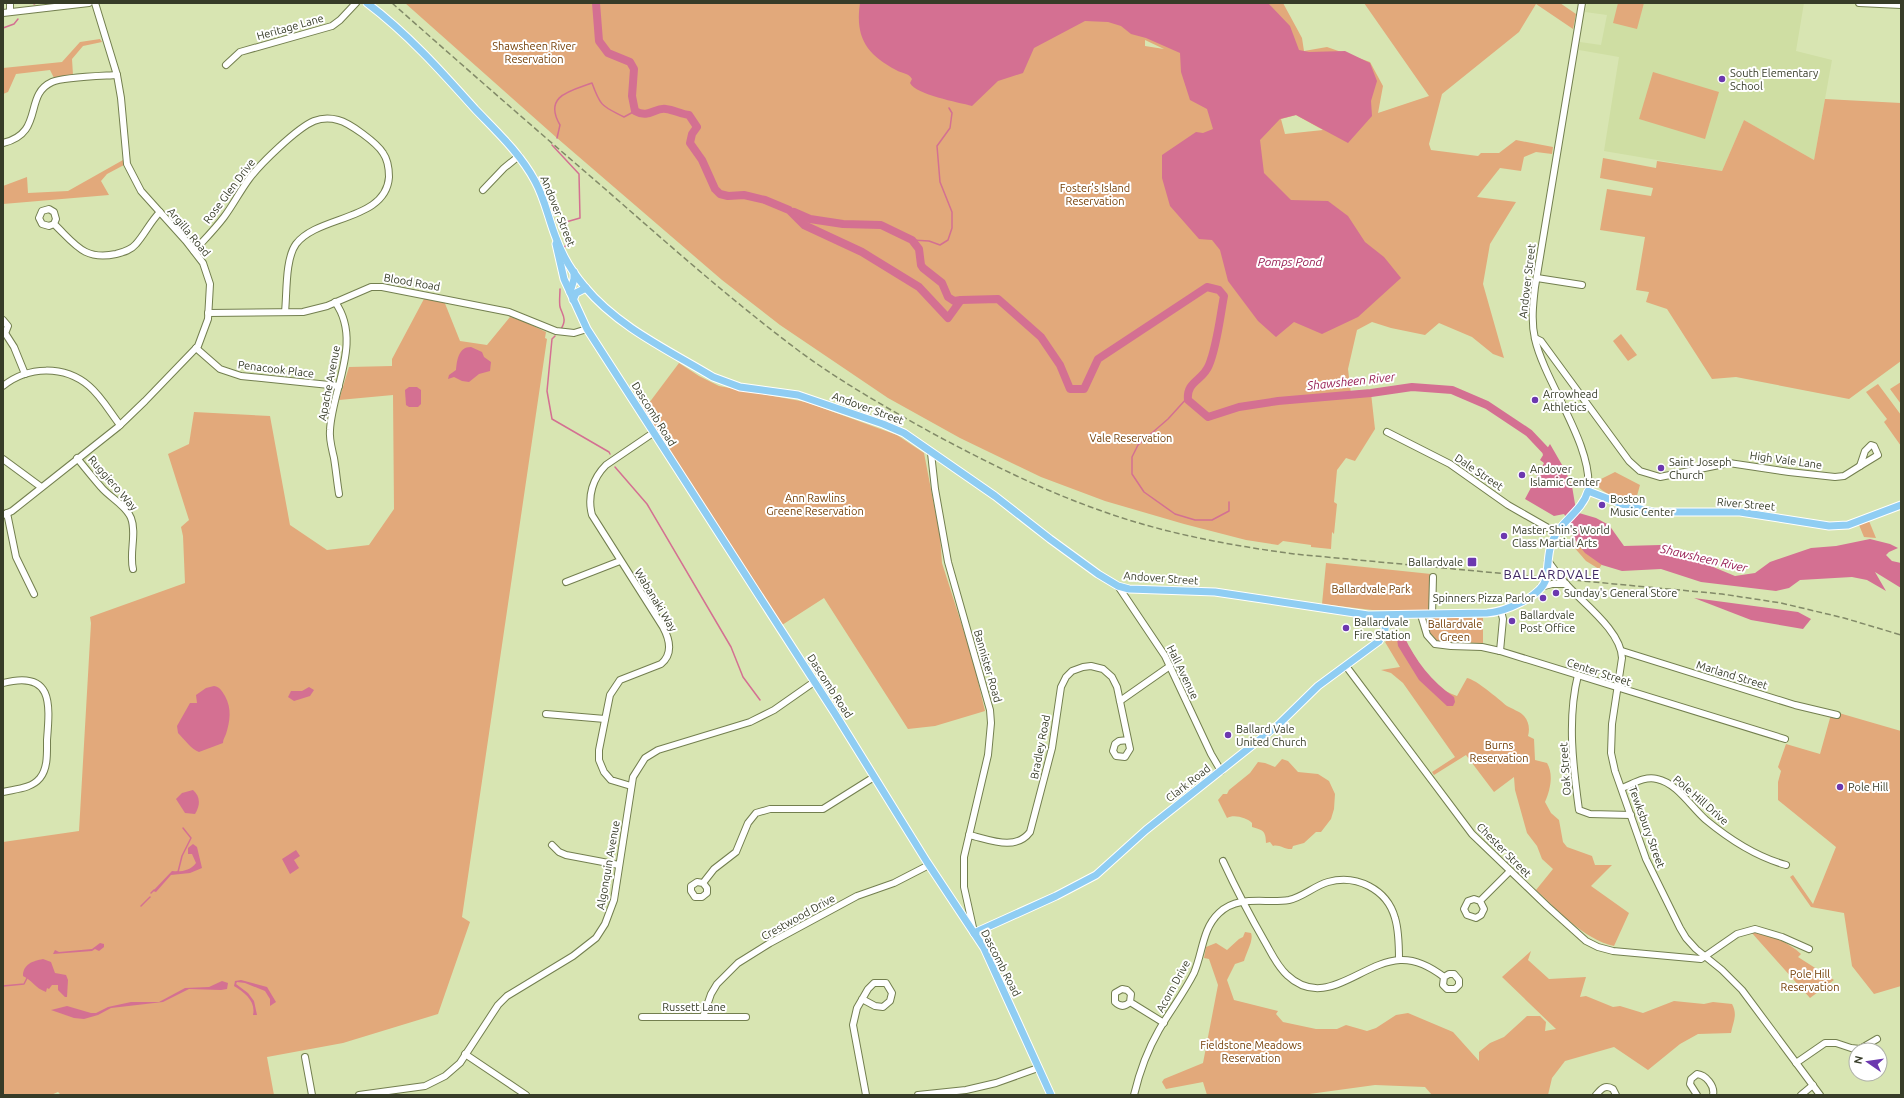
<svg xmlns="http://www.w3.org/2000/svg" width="1904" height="1098" font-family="Ubuntu,sans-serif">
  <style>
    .built { fill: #cfdea3 }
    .green { fill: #e2a97b; fill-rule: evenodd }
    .water { fill: #d47092 }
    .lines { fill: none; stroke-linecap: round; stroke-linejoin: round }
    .stream { stroke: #d47092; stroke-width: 1.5 }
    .river { stroke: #d47092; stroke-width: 8 }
    .minor-casing { stroke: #737f4f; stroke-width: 8 }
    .major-casing { stroke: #fff; stroke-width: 9 }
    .minor { stroke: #fff; stroke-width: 6 }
    .major { stroke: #8fcdf3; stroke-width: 7 }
    .rail { stroke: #828a68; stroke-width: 1.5; stroke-dasharray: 6 3; stroke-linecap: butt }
    .poi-dot { fill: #6c38af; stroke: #fff; stroke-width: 1.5 }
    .labels { text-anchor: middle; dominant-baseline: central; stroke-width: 4; stroke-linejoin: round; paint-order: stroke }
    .street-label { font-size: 11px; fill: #373c28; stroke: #fff }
    .park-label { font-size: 11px; fill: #754008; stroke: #fff }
    .poi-label { font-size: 11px; fill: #373c28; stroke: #fff; text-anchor: start }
    .water-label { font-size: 12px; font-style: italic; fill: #981f54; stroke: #fff }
    .quarter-label { font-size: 13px; letter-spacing: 1px; fill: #402963; stroke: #fff }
  </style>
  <rect width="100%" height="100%" fill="#d8e5b2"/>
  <!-- built -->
  <polygon class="built" points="1587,3 1804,3 1796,51 1832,60 1814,160 1744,120 1722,171 1604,151 1619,57 1579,50 1580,42 1601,45 1607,15 1585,12"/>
  <!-- green -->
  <g class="green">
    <path d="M405,3H860V5L929,3H1283L1302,38L1304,51L1327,47L1370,62L1383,86L1378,113L1429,96L1364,3H1560L1576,14L1573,29L1536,4L1519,32L1442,94L1429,144L1431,150L1478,156L1481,153H1499L1516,140L1553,147L1552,154L1536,152L1524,157L1521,171L1500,168L1477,197L1516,202L1490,244L1483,284L1504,358L1493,354L1472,337L1439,323L1425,335L1391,328L1372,322L1357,330L1348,369L1351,394L1371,393L1375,429L1355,461L1346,458L1337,470L1334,502L1337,504L1334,534L1332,532L1331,549L1311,547V545L1283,541L1278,545L1246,540L1184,524L1105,501L1041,477L960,438L888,398L780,325L722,280L557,138ZM1145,40L1164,49L1145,46ZM1296,115L1323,130L1285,134L1281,119Z"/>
    <polygon points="1618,3 1644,3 1637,29 1613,23"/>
    <polygon points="100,39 102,42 83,46 72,59 73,75 54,78 50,70 16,74 8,92 3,94 3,68 62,62 80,42"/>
    <polygon points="1653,72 1719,92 1705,139 1639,119"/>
    <polygon points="1825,99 1901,103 1901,361 1849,399 1736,377 1712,379 1667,309 1646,302 1649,292 1636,290 1645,237 1600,230 1607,189 1651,196 1653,188 1600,178 1603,158 1656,168 1657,161 1722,171 1744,120 1814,160"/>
    <polygon points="123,160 124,165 107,174 101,181 109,195 3,204 3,186 27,177 28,193 68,191"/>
    <polygon points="425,297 444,301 460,341 487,345 510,317 523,321 546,332 545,338 547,339 462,917 470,922 438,1014 343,1043 267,1057 274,1095 61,1095 58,1092 51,1095 3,1095 3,842 79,831 91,623 90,617 185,583 183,536 181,527 189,520 168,454 189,444 194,412 270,416 290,525 327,550 369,545 394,509 393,395 339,400 349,367 392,366 392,359"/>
    <polygon points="1621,334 1637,355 1628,361 1613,341"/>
    <polygon points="679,363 699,376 719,386 806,402 897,435 924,453 940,536 942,563 973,660 985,711 935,726 908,729 824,598 782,625 643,411"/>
    <polygon points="1901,382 1901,404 1890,389"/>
    <polygon points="1878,384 1901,415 1901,446 1884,422 1887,419 1866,392"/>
    <path d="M1615,472L1640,485L1635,503C1621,499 1602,495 1595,482Z"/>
    <polygon points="1869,521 1876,538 1864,537 1859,525"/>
    <polygon points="1576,543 1602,564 1599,569 1586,561 1573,546"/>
    <polygon points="1326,563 1431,574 1430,610 1372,610 1322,604"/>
    <polygon points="1427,618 1483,618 1483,643 1438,642 1430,633"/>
    <path d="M1396,633L1397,637L1399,634L1401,635C1416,657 1429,687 1457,696L1467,678C1477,680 1497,698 1507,706C1512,709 1519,711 1523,715C1529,721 1530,729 1528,736L1534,739L1535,760L1547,763C1554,775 1550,790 1545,802L1551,813L1559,820L1563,842L1567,847L1592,856L1595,865H1612L1591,886L1629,913L1614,946C1583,939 1558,910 1536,890L1553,869L1542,859L1537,846L1527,833L1515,790L1514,777L1494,792L1466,755L1434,775L1432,772L1455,757L1403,683L1391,673L1381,670L1400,667L1385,642Z"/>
    <polygon points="1832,711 1901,731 1901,986 1874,994 1852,966 1844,913 1811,907 1790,877 1793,875 1813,904 1836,847 1778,800 1778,782 1781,771 1778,767 1786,744 1820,754"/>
    <path d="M1282,759L1288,761L1298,772L1318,774L1329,781L1335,794L1334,809L1331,819L1321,832H1316L1304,843L1293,846L1292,849C1285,850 1279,844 1273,846L1270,842L1266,843C1266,830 1262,830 1252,827V823C1247,818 1234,814 1227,818L1218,800L1223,794H1227L1229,790L1250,773L1258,762L1265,763L1275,767Z"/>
    <path d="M1245,932L1251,933C1254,940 1246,953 1244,961L1235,964L1227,980L1234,1000L1278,1011L1276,1014L1283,1022L1316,1029H1337L1346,1025L1367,1031L1376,1028L1396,1015L1408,1013L1453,1032L1479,1061V1052L1490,1043L1504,1037L1527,1016H1540L1546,1022L1545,1031L1556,1029L1502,977L1531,951L1528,960L1549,979L1586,977L1580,997L1586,996L1613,1007L1620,1006L1643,1013L1674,1001L1704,1004L1713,1002L1732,1004C1738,1015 1733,1022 1731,1033L1698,1034L1680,1044L1648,1070L1614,1047L1565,1061L1552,1078L1548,1095H1432L1425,1087L1375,1085L1302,1095H1207L1203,1082L1166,1089L1162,1082L1164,1079L1203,1063L1218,985L1209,959L1204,958L1206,947L1216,943L1227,950L1239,939L1243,937Z"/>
    <path d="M1751,932C1767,932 1789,943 1801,954L1798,957L1834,980L1810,998Z"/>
  </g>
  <!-- water -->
  <g class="water">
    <path d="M860,3H1268L1290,26L1299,50L1309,52L1345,51L1370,63L1377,81L1371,101L1372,116L1348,143L1296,115L1280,119L1260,140L1264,173L1291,200L1328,201L1348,216L1365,242L1384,257L1401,278L1358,317L1322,334L1294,322L1276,337L1258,321L1228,281L1220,250L1212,240L1199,239L1170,206L1162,178V155L1196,132L1203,133L1213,129L1207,109L1190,100L1181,72L1180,53L1146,38L1131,34L1121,26L1108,22L1085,21L1034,48L1023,73L998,81L972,106C958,102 916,95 910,83L912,79C908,72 902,74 896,70C866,54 855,37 860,3Z"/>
    <path d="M471,347L482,352L484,357L491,362L490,371L479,374L469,382L462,381L454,377L448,379L449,375L456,370C457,361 458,347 471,347Z"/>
    <polygon points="409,387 417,387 421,390 421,404 418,407 409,407 406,405 405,390"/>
    <polygon points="1550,444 1565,470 1572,486 1575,504 1579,513 1596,518 1609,525 1624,546 1660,545 1735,576 1755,573 1770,562 1811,548 1836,546 1870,539 1890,544 1898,548 1889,552 1886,555 1892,561 1901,563 1901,588 1875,572 1886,591 1867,580 1852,577 1800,580 1789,588 1776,591 1701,582 1661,569 1622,571 1602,565 1585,553 1577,543 1570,531 1570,523 1564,514 1554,516 1525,499 1544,463 1540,460"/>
    <polygon points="1694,598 1798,612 1811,619 1803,629 1751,620"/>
    <path d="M1401,636H1404C1415,660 1432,682 1454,697L1455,702L1453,706H1447L1419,680L1398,646L1397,639Z"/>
    <path d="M214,686C220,687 222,691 225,696C232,709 230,721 226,734C225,737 223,739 223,743L199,752C192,750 184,739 178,733L177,726L190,703H197L196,695L206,688Z"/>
    <polygon points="309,687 314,690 310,696 294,701 288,697 291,691 302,691"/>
    <path d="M193,790C201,797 200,806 195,814L185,813L176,799L182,793Z"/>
    <path d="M193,844L197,847L202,868L190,873L171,875L156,892L153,891L172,871C181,872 190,871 196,863L192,854H188V848Z"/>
    <polygon points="296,850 300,856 294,860 299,868 290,874 282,859"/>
    <polygon points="100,943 104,944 104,947 99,951 95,949 92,951 53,954 55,950 59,952 92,949"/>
    <path d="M43,959L51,962L55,973L66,975L68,980L67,997H65L58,990V985H52L49,989L47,988L46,992C35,988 32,980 23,976C23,964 33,961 43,959Z"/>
    <path d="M241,980L267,987L276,1002L270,1006V999L265,991L245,983L237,982L236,984L248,993L254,1001L257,1015H253C256,1001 245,993 234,986L235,981Z"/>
    <polygon points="222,981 228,983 227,989 221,990 189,989 163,1002 111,1008 98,1015 84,1019 74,1018 51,1010 67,1006 91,1013 96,1013 108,1007 131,1002 159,1002 185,988 209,987"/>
  </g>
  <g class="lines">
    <!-- stream -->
    <g class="stream">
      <polyline points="34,4 36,3"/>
      <polyline points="3,28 14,24 18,19"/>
      <path d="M557,138L560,125C543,96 570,91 592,83C601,108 603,106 624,117L635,111"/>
      <polyline points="552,145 579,174 580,218 566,222 569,244 564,247"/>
      <polyline points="912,240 929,241 940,245 948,240 952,228 952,212 940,182 937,146 950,128 952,113 949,108"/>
      <path d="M560,289C560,295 559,301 560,307C563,316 567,319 561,329"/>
      <polyline points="555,336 552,339 547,391 552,419 609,452 610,454"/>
      <polyline points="1188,397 1168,419 1138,445 1132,457 1132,474 1144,492 1175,514 1195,520 1212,520 1229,511 1229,502"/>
      <polyline points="615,467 647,504 731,647 743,677 760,700"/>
      <polyline points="177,872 178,872 182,856 191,838 183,828"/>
      <polyline points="151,893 154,890"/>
      <polyline points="141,906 150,897"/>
      <polyline points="3,986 24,984 27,978"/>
    </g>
    <!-- river -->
    <g class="river">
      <path d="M596,3L599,41L608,53L630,62L634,69L632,96L635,111C649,119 655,107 666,109C674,110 681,114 689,115L697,127L692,134L690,143L702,160L715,189L720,194L728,196L744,195L765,200L789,210L804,225L862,252L919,287L948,318L961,300L998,299L1041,337L1060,365L1070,389H1084L1098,359L1207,287L1219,290L1224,296C1220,317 1217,346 1209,365C1203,381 1186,381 1188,400L1208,417L1239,407L1278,401L1371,393L1412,387L1452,390L1487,405L1529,433L1546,451L1549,462"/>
      <polyline points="794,212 810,219 843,224 881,225 912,240 919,249 921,265 923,268 942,283 948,297 954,301 961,300"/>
    </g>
    <!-- minor casing -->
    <g class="minor-casing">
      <g id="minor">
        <polyline points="10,3 10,12"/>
        <path d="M1582,3L1535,287C1533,304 1531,322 1535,339C1545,383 1594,446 1588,491"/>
        <polyline points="1859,3 1901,5"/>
        <polyline points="3,13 89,3"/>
        <polyline points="226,65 240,52 332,26 340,20 356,3"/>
        <path d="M3,143C45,133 23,95 52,82C63,77 102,76 117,75"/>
        <polyline points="483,190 504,168 519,156"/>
        <path d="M54,224L56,219L54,212L49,209L42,211L39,218L42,224L49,226L54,224C75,244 84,261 116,254C124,252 131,250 136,244C145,234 150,222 160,212"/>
        <path d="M194,251C204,240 215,229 224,217C233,205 240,191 249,179C260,164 297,128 314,121C322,118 330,118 338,120C350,123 377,143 383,153C388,160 389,169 389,177C386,221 318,215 296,244C285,259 287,294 285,312"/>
        <polyline points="1537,278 1582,285"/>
        <path d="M335,302C363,341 332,389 330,430C329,439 332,449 334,458C336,470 337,482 339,494"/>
        <polyline points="208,313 303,312 327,306 371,287 382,287 509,312 556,331 574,333 587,329"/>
        <polyline points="3,320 8,326 6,331 3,334"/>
        <polyline points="5,333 14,347 25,374"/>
        <polyline points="1535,338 1541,341 1629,461 1640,471 1660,477 1729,463 1789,472 1835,477 1844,476 1860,466"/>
        <polyline points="196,348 220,369 241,376 339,386"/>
        <path d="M3,386C28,366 64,365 89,386C101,396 110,412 120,425"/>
        <polyline points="1387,432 1450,464 1508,505 1557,533"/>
        <polygon points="1871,445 1874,446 1878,455 1860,466 1865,451"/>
        <polyline points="931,453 935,489 948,562 990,710 991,723 988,755 964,857 964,887 974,932"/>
        <path d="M77,458C85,468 93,478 101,487C109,497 126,505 131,518C137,533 129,553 133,569"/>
        <polyline points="3,459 41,487"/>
        <polyline points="7,513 16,557 34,594"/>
        <polyline points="3,515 12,511 118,427 145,401 198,346 208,319 210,284 203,263 186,241 141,191 127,164 121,98 117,75 95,3"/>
        <path d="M1548,561C1554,569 1560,578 1567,585C1584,604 1621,631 1622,658L1612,724L1611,753L1615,771L1646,859L1680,928L1686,938L1696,949L1722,970L1742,990L1820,1095"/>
        <polyline points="566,582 620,561"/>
        <polyline points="1118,586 1165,656 1211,754 1221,771"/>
        <polyline points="1541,587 1552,584 1566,584"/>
        <polyline points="1421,615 1427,635 1435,644 1451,646 1482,647 1500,651 1785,739"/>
        <polyline points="1432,615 1433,577"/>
        <polyline points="1500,651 1503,619 1501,611"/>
        <polyline points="1622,651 1795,705 1837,715"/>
        <polyline points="1346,666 1472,834 1547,906 1586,941 1598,947 1613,951 1701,959 1737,934 1755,929 1782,937 1809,949"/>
        <path d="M1578,675C1567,719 1573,766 1579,810L1590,814L1631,815"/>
        <path d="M3,683C53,670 50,703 47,740C47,753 48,768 40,778C31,789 15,789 3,792"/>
        <polyline points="1120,701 1170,666"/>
        <polyline points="546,714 605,719"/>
        <path d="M631,786L611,780L604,772L599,760V750L610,695L620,680L661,664C673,654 670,640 663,627L592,515C587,496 593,478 606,465L653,433"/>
        <path d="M1622,788C1633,784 1644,776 1657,779C1677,783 1691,807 1706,820C1729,839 1757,857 1786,865"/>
        <path d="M969,835C988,839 1015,852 1030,832L1052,748L1061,687L1066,677L1072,671L1083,667L1091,666L1103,669L1112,677L1117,687L1130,749L1125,757L1116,756L1113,751L1115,744L1119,741L1128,740"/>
        <polyline points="552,845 559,852 566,855 619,865"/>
        <path d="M1223,861C1236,889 1250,916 1265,942C1272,954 1277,966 1287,975C1325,1011 1361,962 1400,960C1417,959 1431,967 1444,977L1443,985L1447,989H1455L1459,985V980L1454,974H1449L1444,977"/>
        <polyline points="703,883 697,882 691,886 691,891 695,897 702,897 707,893 707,888 703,883 714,869 736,852 748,823 756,813 770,809 823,809 874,777"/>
        <polyline points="1480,901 1484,909 1481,915 1476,918 1467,915 1464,909 1468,901 1474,899 1480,901 1510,871"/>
        <polyline points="862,999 875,1006 883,1007 890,1001 892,993 886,983 874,983 868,989 857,1008 853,1025 866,1095"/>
        <path d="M1130,1002C1125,1007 1120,1007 1115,1002V993L1122,989L1127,990L1131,994L1130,1002L1164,1023"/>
        <polyline points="642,1017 746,1017"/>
        <polyline points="703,1017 711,994 717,984 738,963 770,943 857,896 894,883 929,865"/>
        <polyline points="465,1054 526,1095"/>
        <polyline points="305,1057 312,1095"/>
        <polyline points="1796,1063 1825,1043 1836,1043 1851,1048 1860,1049 1877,1039"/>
        <polyline points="359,1095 425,1086 445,1076 460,1063 498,1005 507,996 573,956 596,938 605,924 614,900 633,777 645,758 658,750 750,722 774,710 814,682"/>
        <polyline points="918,1095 966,1090 996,1083 1038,1068"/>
        <path d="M1134,1095C1139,1074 1148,1049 1159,1030C1170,1011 1184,993 1194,973C1203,952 1202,929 1219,913C1239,894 1266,904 1289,900C1303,897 1314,886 1328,882C1356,874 1387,889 1395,918C1399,931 1399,946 1399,960"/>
        <path d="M1596,1095C1601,1089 1605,1084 1613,1089L1616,1095"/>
        <path d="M1697,1095L1690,1084L1691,1079L1697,1074C1706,1075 1715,1086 1713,1095"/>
        <polyline points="1801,1095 1813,1085"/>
      </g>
    </g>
    <!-- major casing -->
    <g class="major-casing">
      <g id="major">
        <path d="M367,3C408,34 441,71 475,109C496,131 520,153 535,181C545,199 548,218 556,238C562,255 573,273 585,287C618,327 670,351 713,377L740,387L798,395L883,424L904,433L995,496L1050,539L1098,574L1118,586L1129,589L1215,592L1368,615L1487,613C1504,612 1541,597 1546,579C1549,564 1547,548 1556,534C1565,519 1583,509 1588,491L1627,506L1653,512H1740L1829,526L1848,525L1901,505"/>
        <polyline points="556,244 564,279 587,329 834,712 927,862 984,948 1051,1095"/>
        <polyline points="570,292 574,279 574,272"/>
        <polyline points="573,300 576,293 586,288"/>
        <polyline points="974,933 1056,896 1096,875 1146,830 1278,725 1318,686 1379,641 1385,630 1386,616"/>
      </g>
    </g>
    <!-- minor -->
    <use href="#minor" class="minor"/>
    <!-- major -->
    <use href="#major" class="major"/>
    <!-- rail -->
    <path class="rail" d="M392,3C462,65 533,127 604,188C668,244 731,300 799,351C841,382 887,408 932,433C986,462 1042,490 1099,510C1162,533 1228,545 1294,554L1722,594L1781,603L1844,618L1901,635"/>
  </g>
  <!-- markers -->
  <g class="poi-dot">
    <circle cx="1722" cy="79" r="4"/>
    <circle cx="1535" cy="400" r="4"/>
    <circle cx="1661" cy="468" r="4"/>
    <circle cx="1522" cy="475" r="4"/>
    <circle cx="1602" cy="505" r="4"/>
    <circle cx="1504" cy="536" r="4"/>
    <rect x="1467" y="557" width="10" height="10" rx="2"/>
    <circle cx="1556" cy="593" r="4"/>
    <circle cx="1543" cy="598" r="4"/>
    <circle cx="1512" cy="621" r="4"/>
    <circle cx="1346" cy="628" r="4"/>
    <circle cx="1228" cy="735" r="4"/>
    <circle cx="1840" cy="787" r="4"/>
  </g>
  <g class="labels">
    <!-- street labels -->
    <g class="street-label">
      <text transform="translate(290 27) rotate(-16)">Heritage Lane</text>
      <text transform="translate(229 191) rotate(-53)">Rose Glen Drive</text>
      <text transform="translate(558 211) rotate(68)">Andover Street</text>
      <text transform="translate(189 232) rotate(50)">Argilla Road</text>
      <text transform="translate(1527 281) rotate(-83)">Andover Street</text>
      <text transform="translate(412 282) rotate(10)">Blood Road</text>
      <text transform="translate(276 369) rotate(7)">Penacook Place</text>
      <text transform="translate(329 383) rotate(-79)">Apache Avenue</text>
      <text transform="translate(868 408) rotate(20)">Andover Street</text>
      <text transform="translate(654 414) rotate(58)">Dascomb Road</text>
      <text transform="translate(1786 460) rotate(8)">High Vale Lane</text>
      <text transform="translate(1479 472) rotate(34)">Dale Street</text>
      <text transform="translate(113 483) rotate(49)">Ruggiero Way</text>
      <text transform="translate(1746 504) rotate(5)">River Street</text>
      <text transform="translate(1161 578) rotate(4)">Andover Street</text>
      <text transform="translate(656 600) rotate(59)">Wabanaki Way</text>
      <text transform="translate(988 666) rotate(74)">Bannister Road</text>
      <text transform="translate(1183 672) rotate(64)">Hall Avenue</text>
      <text transform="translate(1599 672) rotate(18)">Center Street</text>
      <text transform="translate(1732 675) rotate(17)">Marland Street</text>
      <text transform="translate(830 686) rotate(57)">Dascomb Road</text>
      <text transform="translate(1040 747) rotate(-79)">Bradley Road</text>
      <text transform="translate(1565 769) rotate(-94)">Oak Street</text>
      <text transform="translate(1188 783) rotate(-38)">Clark Road</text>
      <text transform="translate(1701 800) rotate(41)">Pole Hill Drive</text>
      <text transform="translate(1647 827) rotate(70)">Tewksbury Street</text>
      <text transform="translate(1504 850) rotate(45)">Chester Street</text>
      <text transform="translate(608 865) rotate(-80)">Algonquin Avenue</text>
      <text transform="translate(798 917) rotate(-29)">Crestwood Drive</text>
      <text transform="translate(1001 963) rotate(63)">Dascomb Road</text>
      <text transform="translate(1173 986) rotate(-61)">Acorn Drive</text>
      <text x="694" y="1007">Russett Lane</text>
    </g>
    <!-- park labels -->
    <g class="park-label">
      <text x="534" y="46">Shawsheen River<tspan x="534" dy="13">Reservation</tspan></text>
      <text x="1095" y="188">Foster's Island<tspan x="1095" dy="13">Reservation</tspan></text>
      <text x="1131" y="438">Vale Reservation</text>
      <text x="815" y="498">Ann Rawlins<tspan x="815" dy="13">Greene Reservation</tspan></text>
      <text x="1371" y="589">Ballardvale Park</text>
      <text x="1455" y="624">Ballardvale<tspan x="1455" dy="13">Green</tspan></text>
      <text x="1499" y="745">Burns<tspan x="1499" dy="13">Reservation</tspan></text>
      <text x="1810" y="974">Pole Hill<tspan x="1810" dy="13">Reservation</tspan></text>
      <text x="1251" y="1045">Fieldstone Meadows<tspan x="1251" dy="13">Reservation</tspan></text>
    </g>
    <!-- poi labels -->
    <g class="poi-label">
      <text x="1730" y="73">South Elementary<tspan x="1730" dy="13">School</tspan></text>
      <text x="1543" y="394">Arrowhead<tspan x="1543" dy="13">Athletics</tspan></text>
      <text x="1669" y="462">Saint Joseph<tspan x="1669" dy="13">Church</tspan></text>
      <text x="1530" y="469">Andover<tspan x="1530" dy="13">Islamic Center</tspan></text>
      <text x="1610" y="499">Boston<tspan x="1610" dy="13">Music Center</tspan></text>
      <text x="1512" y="530">Master Shin's World<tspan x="1512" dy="13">Class Martial Arts</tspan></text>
      <text x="1463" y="562" text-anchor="end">Ballardvale</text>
      <text x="1564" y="593">Sunday's General Store</text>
      <text x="1535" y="598" text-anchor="end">Spinners Pizza Parlor</text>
      <text x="1520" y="615">Ballardvale<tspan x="1520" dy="13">Post Office</tspan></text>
      <text x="1354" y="622">Ballardvale<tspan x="1354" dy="13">Fire Station</tspan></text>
      <text x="1236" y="729">Ballard Vale<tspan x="1236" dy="13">United Church</tspan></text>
      <text x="1848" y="787">Pole Hill</text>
    </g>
    <!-- water labels -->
    <g class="water-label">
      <text x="1290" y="261">Pomps Pond</text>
      <text transform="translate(1351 381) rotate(-6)">Shawsheen River</text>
      <text transform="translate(1704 558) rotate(13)">Shawsheen River</text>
    </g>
    <!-- quarter labels -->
    <g class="quarter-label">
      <text x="1552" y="574">BALLARDVALE</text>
    </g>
  </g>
  <!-- border -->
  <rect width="1904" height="1098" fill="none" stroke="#373c28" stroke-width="8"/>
  <!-- north arrow -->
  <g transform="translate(1868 1062) rotate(283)"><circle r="19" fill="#ffffff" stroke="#afb1a9"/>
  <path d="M0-3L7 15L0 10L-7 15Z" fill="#6c38af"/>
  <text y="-6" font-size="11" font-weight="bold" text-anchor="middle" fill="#373c28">N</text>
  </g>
</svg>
